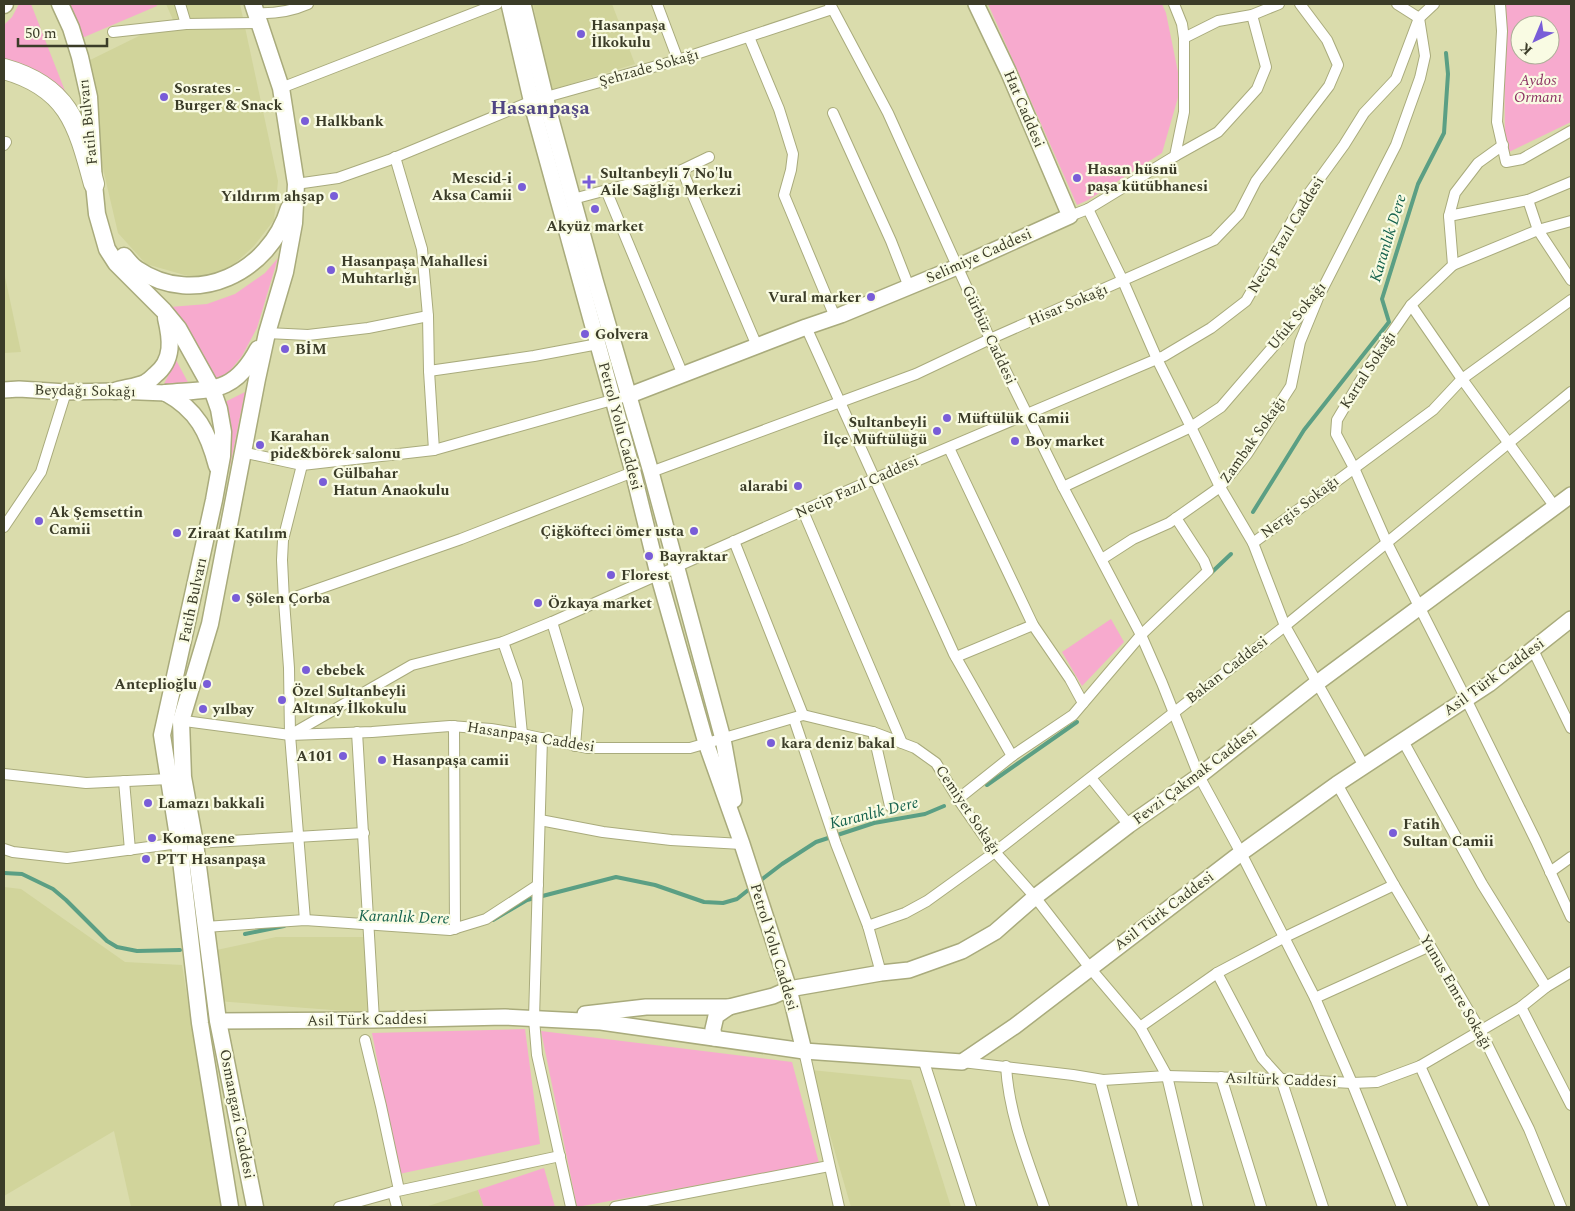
<svg xmlns="http://www.w3.org/2000/svg" width="1575" height="1211" font-family="Spectral,serif">
  <style>
    .built { fill: #d1d49b }
    .green { fill: #f7aace; fill-rule: evenodd }
    .lines { fill: none; stroke-linecap: round; stroke-linejoin: round }
    .stream { stroke: #5b9f84; stroke-width: 4 }
    .street-casing { stroke: #a9ab7c; stroke-width: 12 }
    .secondary-casing { stroke: #a9ab7c; stroke-width: 18 }
    .primary-casing { stroke: #a9ab7c; stroke-width: 19 }
    .highway-casing { stroke: #a9ab7c; stroke-width: 22 }
    .street { stroke: #fff; stroke-width: 10 }
    .secondary { stroke: #fff; stroke-width: 15 }
    .primary { stroke: #fff; stroke-width: 16 }
    .highway { stroke: #fff; stroke-width: 20 }
    .poi-dot { fill: #795dd8; stroke: #f9fbe3; stroke-width: 2 }
    .labels { text-anchor: middle; dominant-baseline: central; stroke-width: 4.5; stroke-linejoin: round; paint-order: stroke }
    .poi-label { font-size: 15px; font-weight: bold; fill: #3b3c28; stroke: #f9fbe3; text-anchor: start }
    .street-label { font-size: 15px; fill: #3b3c28; stroke: #f9fbe3 }
    .park-label { font-size: 15px; font-style: italic; fill: #8b3162; stroke: #f9fbe3 }
    .water-label { font-size: 16px; font-style: italic; fill: #15624d; stroke: #f9fbe3 }
    .district-label { font-size: 20px; font-weight: bold; fill: #514684; stroke: #f9fbe3 }
  </style>
  <rect width="100%" height="100%" fill="#dadcac"/>
  <!-- built -->
  <g class="built">
    <polygon points="166,4 240,4 278,181 274,220 254,246 230,268 195,278 146,264 118,233 104,173 84,63 147,32 177,29"/>
    <polygon points="533,4 612,4 635,64 551,90"/>
    <polygon points="4,272 21,352 4,353"/>
    <polygon points="4,887 21,889 125,962 182,965 221,1207 131,1207 114,1131 4,1196"/>
    <polygon points="276,937 365,937 371,1013 217,1001 212,951"/>
    <polygon points="811,1070 911,1080 951,1207 851,1207"/>
    <polygon points="478,1190 484,1207 425,1207"/>
  </g>
  <!-- green -->
  <g class="green">
    <polygon points="19,4 31,4 67,96 4,59 4,25 12,17"/>
    <polygon points="63,4 157,4 157,6 82,38"/>
    <polygon points="988,4 1162,4 1166,13 1181,87 1162,153 1088,200 1077,205"/>
    <path d="M1504,4H1571V122L1505,154ZM1520,25H1550V55H1520Z"/>
    <polygon points="278,258 257,328 242,356 229,372 215,380 170,307 207,304 235,294 265,273"/>
    <polygon points="176,360 190,386 161,390"/>
    <polygon points="245,392 230,466 221,404"/>
    <polygon points="1111,619 1124,642 1082,686 1062,652"/>
    <polygon points="525,1029 540,1144 399,1174 372,1033"/>
    <polygon points="541,1031 792,1062 819,1163 577,1207"/>
    <polygon points="544,1168 555,1207 484,1207 478,1190"/>
  </g>
  <g class="lines">
    <!-- stream -->
    <g class="stream">
      <polyline points="1253,512 1304,430 1389,322 1382,299 1418,184 1444,133 1448,74 1446,53"/>
      <polyline points="1211,573 1231,554"/>
      <polyline points="987,785 1077,722"/>
      <polyline points="4,873 22,874 53,889 66,900 107,941 117,947 137,951 180,950"/>
      <polyline points="757,883 782,864 816,842 874,823 925,814 944,806"/>
      <polyline points="493,920 527,900 616,877 655,885 704,902 723,903 737,899 752,887"/>
      <polyline points="245,934 284,926"/>
    </g>
    <!-- street casing -->
    <g class="street-casing">
      <g id="street">
        <polyline points="180,4 186,24"/>
        <polyline points="657,4 678,60"/>
        <polyline points="830,4 888,113 990,339 1063,487 1141,635 1162,683 1199,776 1241,853 1315,998 1352,1083 1402,1207"/>
        <polyline points="1500,4 1502,31 1497,122 1506,162 1522,159 1571,131"/>
        <path d="M255,13C274,14 290,12 308,4"/>
        <polyline points="113,32 186,24 258,23"/>
        <polyline points="749,37 779,109 793,154 791,170 784,195 835,317"/>
        <polyline points="1184,38 1218,21 1252,15 1279,4"/>
        <polyline points="281,88 497,4"/>
        <polyline points="833,113 891,241 909,287"/>
        <polyline points="4,145 6,142"/>
        <polyline points="1503,145 1478,163 1455,193 1449,216 1453,265 1411,305 1372,361 1337,420 1336,434 1354,468 1387,543 1466,699 1536,841 1571,917"/>
        <polyline points="1175,156 1218,132 1257,89 1266,67 1252,15"/>
        <polyline points="395,157 422,249 428,316 429,371 434,450"/>
        <polyline points="682,170 757,346"/>
        <polyline points="296,184 338,178 389,160 532,101 678,60 832,9"/>
        <polyline points="606,190 683,375"/>
        <polyline points="573,199 682,170 709,157"/>
        <polyline points="1528,200 1538,230 1571,280"/>
        <polyline points="1088,209 1123,281 1157,359 1191,427 1220,487 1253,543 1285,626 1364,766"/>
        <polyline points="1070,216 1088,209 1175,156 1184,112 1184,38 1182,24 1174,4"/>
        <polyline points="1449,216 1528,200 1571,182"/>
        <polyline points="1453,265 1538,230 1571,221"/>
        <polyline points="1411,305 1462,379 1555,507"/>
        <polyline points="806,327 954,654 1012,756"/>
        <polyline points="267,333 308,335 368,328 428,316"/>
        <polyline points="429,371 534,356 598,344"/>
        <polyline points="949,448 1033,625 1070,679 1083,703"/>
        <polyline points="242,452 302,465 434,450 630,395"/>
        <polyline points="302,465 283,540 282,560 284,601 461,539 633,472"/>
        <polyline points="651,472 916,374 990,339 1214,240 1239,214 1256,181 1329,86 1338,65 1327,40 1300,4"/>
        <polyline points="1063,487 1191,427 1221,407 1322,290 1396,145 1420,78 1425,56 1419,18 1397,4"/>
        <polyline points="803,511 902,743"/>
        <polyline points="4,527 41,472 66,392"/>
        <polyline points="734,541 803,715"/>
        <polyline points="1253,543 1433,410 1462,379 1571,300"/>
        <polyline points="1102,559 1133,539 1169,523 1220,487 1247,454 1291,386 1300,342 1318,298"/>
        <polyline points="284,601 289,668 290,735 305,920"/>
        <polyline points="552,622 578,709 575,746"/>
        <polyline points="503,642 517,682 522,734"/>
        <polyline points="1533,650 1571,728"/>
        <polyline points="956,657 1033,625"/>
        <polyline points="803,715 873,732 915,748 936,763 958,799 995,852 1035,897 1090,968 1140,1027 1167,1076 1198,1207"/>
        <polyline points="794,719 836,844 868,926 881,973"/>
        <polyline points="177,720 290,735 372,732 450,726 491,729 522,734 587,748 690,748 803,715"/>
        <polyline points="454,726 455,929"/>
        <polyline points="357,732 374,1020"/>
        <polyline points="873,732 890,806"/>
        <polyline points="290,735 412,665 503,642 552,622 874,479 1164,356 1211,328 1246,301 1304,200 1344,145 1364,113 1396,79 1419,18 1434,4"/>
        <polyline points="542,738 534,1019 537,1055 571,1207"/>
        <polyline points="1403,741 1482,884 1546,987"/>
        <polyline points="4,774 86,783 169,779"/>
        <polyline points="1091,778 1129,825"/>
        <polyline points="124,781 130,850"/>
        <polyline points="1337,784 1394,885 1480,1030 1529,1129 1561,1207"/>
        <polyline points="958,799 1012,756 1073,715 1141,635 1208,571 1204,561 1176,518"/>
        <polyline points="540,820 603,832 671,840 742,844"/>
        <polyline points="195,843 364,833"/>
        <polyline points="4,849 13,852 67,858 179,843"/>
        <polyline points="1550,872 1571,857"/>
        <polyline points="868,926 905,913 927,901 995,852 1285,626 1571,392"/>
        <polyline points="205,927 305,920 450,930 486,919 538,885"/>
        <polyline points="1217,973 1262,1058 1281,1079 1323,1207"/>
        <polyline points="1315,998 1430,946"/>
        <polyline points="1521,1007 1571,1105"/>
        <polyline points="1140,1027 1217,973 1285,937 1394,885"/>
        <polyline points="365,1040 381,1106 399,1190"/>
        <polyline points="804,1051 839,1207"/>
        <polyline points="923,1059 971,1207"/>
        <polyline points="962,1062 1073,1075 1103,1080 1167,1076 1281,1079 1352,1083 1377,1082 1420,1066 1521,1007 1546,987 1571,972"/>
        <path d="M1006,1066C1009,1116 1028,1161 1044,1207"/>
        <polyline points="1420,1066 1484,1207"/>
        <polyline points="1221,1077 1261,1207"/>
        <polyline points="1100,1080 1133,1207"/>
        <polyline points="393,1192 560,1156"/>
        <polyline points="339,1207 393,1192 397,1207"/>
        <polyline points="615,1207 829,1166"/>
      </g>
    </g>
    <!-- secondary casing -->
    <g class="secondary-casing">
      <g id="secondary">
        <polyline points="509,4 534,112 633,472 658,574 706,743 742,844 789,989 804,1051"/>
        <polyline points="523,4 548,108 595,280 651,472 723,739 734,800"/>
        <polyline points="4,390 19,389 66,392 115,391 166,393"/>
        <polyline points="630,395 806,327 841,315 957,267 1070,216 1008,71 976,4"/>
        <polyline points="585,1014 646,1007 729,1007 773,996 789,989 881,973 909,970 962,951 995,932 1035,897 1129,825 1199,776 1317,683 1571,495"/>
        <polyline points="218,1021 374,1020 505,1017 601,1022 804,1051 962,1062 1015,1026 1241,853 1337,784 1489,684 1571,619"/>
        <polyline points="714,1038 713,1029 716,1016 729,1007"/>
      </g>
    </g>
    <!-- primary casing -->
    <g class="primary-casing">
      <g id="primary">
        <polyline points="60,4 71,28 80,57 89,97 94,184 97,214 107,249 116,263 164,311 178,328 212,389 219,409 223,432 222,456 214,500 162,735 179,843 200,1023 230,1207"/>
        <polyline points="253,4 281,88 296,184 294,223 285,272 267,333 257,379 210,624 181,721 183,777 195,843 218,1021 255,1207"/>
        <polyline points="4,5 5,4"/>
        <path d="M124,256C128,260 132,266 137,269C196,309 270,272 289,208"/>
        <path d="M115,391C124,388 136,387 145,383C149,381 152,378 155,375C174,360 171,339 166,318"/>
        <path d="M166,393C212,389 234,394 258,349"/>
        <path d="M166,393C197,410 208,432 217,466"/>
      </g>
    </g>
    <!-- highway casing -->
    <g class="highway-casing">
      <path id="highway" d="M4,69C69,87 78,125 94,184"/>
    </g>
    <!-- street -->
    <use href="#street" class="street"/>
    <!-- secondary -->
    <use href="#secondary" class="secondary"/>
    <!-- primary -->
    <use href="#primary" class="primary"/>
    <!-- highway -->
    <use href="#highway" class="highway"/>
  </g>
  <!-- markers -->
  <g class="poi-dot">
    <circle cx="581" cy="34" r="5"/>
    <circle cx="164" cy="97" r="5"/>
    <circle cx="305" cy="121" r="5"/>
    <circle cx="1077" cy="178" r="5"/>
    <path d="M586.5 174.5h5v5h5v5h-5v5h-5v-5h-5v-5h5z"/>
    <circle cx="522" cy="187" r="5"/>
    <circle cx="334" cy="196" r="5"/>
    <circle cx="595" cy="209" r="5"/>
    <circle cx="331" cy="270" r="5"/>
    <circle cx="871" cy="297" r="5"/>
    <circle cx="585" cy="334" r="5"/>
    <circle cx="285" cy="349" r="5"/>
    <circle cx="947" cy="418" r="5"/>
    <circle cx="937" cy="431" r="5"/>
    <circle cx="1015" cy="441" r="5"/>
    <circle cx="260" cy="445" r="5"/>
    <circle cx="323" cy="482" r="5"/>
    <circle cx="798" cy="486" r="5"/>
    <circle cx="39" cy="521" r="5"/>
    <circle cx="694" cy="531" r="5"/>
    <circle cx="177" cy="533" r="5"/>
    <circle cx="649" cy="556" r="5"/>
    <circle cx="611" cy="575" r="5"/>
    <circle cx="236" cy="598" r="5"/>
    <circle cx="538" cy="603" r="5"/>
    <circle cx="306" cy="670" r="5"/>
    <circle cx="207" cy="684" r="5"/>
    <circle cx="282" cy="700" r="5"/>
    <circle cx="203" cy="709" r="5"/>
    <circle cx="771" cy="743" r="5"/>
    <circle cx="343" cy="756" r="5"/>
    <circle cx="382" cy="760" r="5"/>
    <circle cx="148" cy="803" r="5"/>
    <circle cx="1393" cy="833" r="5"/>
    <circle cx="152" cy="838" r="5"/>
    <circle cx="146" cy="859" r="5"/>
  </g>
  <g class="labels">
    <!-- poi labels -->
    <g class="poi-label">
      <text x="591" y="25">Hasanpaşa<tspan x="591" dy="17">İlkokulu</tspan></text>
      <text x="174" y="88">Sosrates -<tspan x="174" dy="17">Burger &amp; Snack</tspan></text>
      <text x="315" y="121">Halkbank</text>
      <text x="1087" y="169">Hasan hüsnü<tspan x="1087" dy="17">paşa kütübhanesi</tspan></text>
      <text x="600" y="173">Sultanbeyli 7 No'lu<tspan x="600" dy="17">Aile Sağlığı Merkezi</tspan></text>
      <text x="512" y="178" text-anchor="end">Mescid-i<tspan x="512" dy="17">Aksa Camii</tspan></text>
      <text x="324" y="196" text-anchor="end">Yıldırım ahşap</text>
      <text x="595" y="226" text-anchor="middle">Akyüz market</text>
      <text x="341" y="261">Hasanpaşa Mahallesi<tspan x="341" dy="17">Muhtarlığı</tspan></text>
      <text x="861" y="297" text-anchor="end">Vural marker</text>
      <text x="595" y="334">Golvera</text>
      <text x="295" y="349">BİM</text>
      <text x="957" y="418">Müftülük Camii</text>
      <text x="927" y="422" text-anchor="end">Sultanbeyli<tspan x="927" dy="17">İlçe Müftülüğü</tspan></text>
      <text x="270" y="436">Karahan<tspan x="270" dy="17">pide&amp;börek salonu</tspan></text>
      <text x="1025" y="441">Boy market</text>
      <text x="333" y="473">Gülbahar<tspan x="333" dy="17">Hatun Anaokulu</tspan></text>
      <text x="788" y="486" text-anchor="end">alarabi</text>
      <text x="49" y="512">Ak Şemsettin<tspan x="49" dy="17">Camii</tspan></text>
      <text x="684" y="531" text-anchor="end">Çiğköfteci ömer usta</text>
      <text x="187" y="533">Ziraat Katılım</text>
      <text x="659" y="556">Bayraktar</text>
      <text x="621" y="575">Florest</text>
      <text x="246" y="598">Şölen Çorba</text>
      <text x="548" y="603">Özkaya market</text>
      <text x="316" y="670">ebebek</text>
      <text x="197" y="684" text-anchor="end">Anteplioğlu</text>
      <text x="292" y="691">Özel Sultanbeyli<tspan x="292" dy="17">Altınay İlkokulu</tspan></text>
      <text x="213" y="709">yılbay</text>
      <text x="781" y="743">kara deniz bakal</text>
      <text x="333" y="756" text-anchor="end">A101</text>
      <text x="392" y="760">Hasanpaşa camii</text>
      <text x="158" y="803">Lamazı bakkali</text>
      <text x="1403" y="824">Fatih<tspan x="1403" dy="17">Sultan Camii</tspan></text>
      <text x="162" y="838">Komagene</text>
      <text x="156" y="859">PTT Hasanpaşa</text>
    </g>
    <!-- street labels -->
    <g class="street-label">
      <text transform="translate(649 68) rotate(-16)">Şehzade Sokağı</text>
      <text transform="translate(1024 109) rotate(67)">Hat Caddesi</text>
      <text transform="translate(88 122) rotate(-96)">Fatih Bulvarı</text>
      <text transform="translate(1286 235) rotate(-59)">Necip Fazıl Caddesi</text>
      <text transform="translate(979 256) rotate(-24)">Selimiye Caddesi</text>
      <text transform="translate(1068 305) rotate(-23)">Hisar Sokağı</text>
      <text transform="translate(1297 316) rotate(-51)">Ufuk Sokağı</text>
      <text transform="translate(989 335) rotate(65)">Gürbüz Caddesi</text>
      <text transform="translate(1368 370) rotate(-57)">Kartal Sokağı</text>
      <text transform="translate(85 391) rotate(1)">Beydağı Sokağı</text>
      <text transform="translate(620 426) rotate(75)">Petrol Yolu Caddesi</text>
      <text transform="translate(1253 440) rotate(-55)">Zambak Sokağı</text>
      <text transform="translate(857 487) rotate(-24)">Necip Fazıl Caddesi</text>
      <text transform="translate(1300 507) rotate(-37)">Nergis Sokağı</text>
      <text transform="translate(193 600) rotate(-78)">Fatih Bulvarı</text>
      <text transform="translate(1227 670) rotate(-38)">Bakan Caddesi</text>
      <text transform="translate(1494 677) rotate(-36)">Asil Türk Caddesi</text>
      <text transform="translate(531 737) rotate(9)">Hasanpaşa Caddesi</text>
      <text transform="translate(1195 776) rotate(-37)">Fevzi Çakmak Caddesi</text>
      <text transform="translate(968 810) rotate(56)">Cemiyet Sokağı</text>
      <text transform="translate(1164 911) rotate(-37)">Asil Türk Caddesi</text>
      <text transform="translate(774 947) rotate(73)">Petrol Yolu Caddesi</text>
      <text transform="translate(1456 992) rotate(60)">Yunus Emre Sokağı</text>
      <text transform="translate(367 1020) rotate(-1)">Asil Türk Caddesi</text>
      <text transform="translate(1281 1080) rotate(2)">Asıltürk Caddesi</text>
      <text transform="translate(237 1114) rotate(79)">Osmangazi Caddesi</text>
    </g>
    <!-- park labels -->
    <g class="park-label">
      <text x="1538" y="80">Aydos<tspan x="1538" dy="17">Ormanı</tspan></text>
    </g>
    <!-- water labels -->
    <g class="water-label">
      <text transform="translate(1388 238) rotate(-73)">Karanlık Dere</text>
      <text transform="translate(874 813) rotate(-14)">Karanlık Dere</text>
      <text transform="translate(404 917) rotate(2)">Karanlık Dere</text>
    </g>
    <!-- district labels -->
    <g class="district-label">
      <text x="540" y="108">Hasanpaşa</text>
    </g>
  </g>
  <!-- border -->
  <rect width="1575" height="1211" fill="none" stroke="#3b3c28" stroke-width="10"/>
  <!-- north arrow -->
  <g transform="translate(1535 40) rotate(224)"><circle r="24" fill="#f9fbe3" stroke="#adaf98"/>
  <path d="M0-4L9 19L0 12L-9 19Z" fill="#795dd8"/>
  <text y="-8" font-size="14" font-weight="bold" text-anchor="middle" fill="#3b3c28">K</text>
  </g>
  <!-- scale -->
  <path d="M18 38v8h89v-8" fill="none" stroke="#3b3c28" stroke-width="2.5"/>
  <text x="25" y="38" font-size="15" fill="#3b3c28" stroke="#f9fbe3" stroke-width="4" paint-order="stroke">50 m</text>
</svg>
